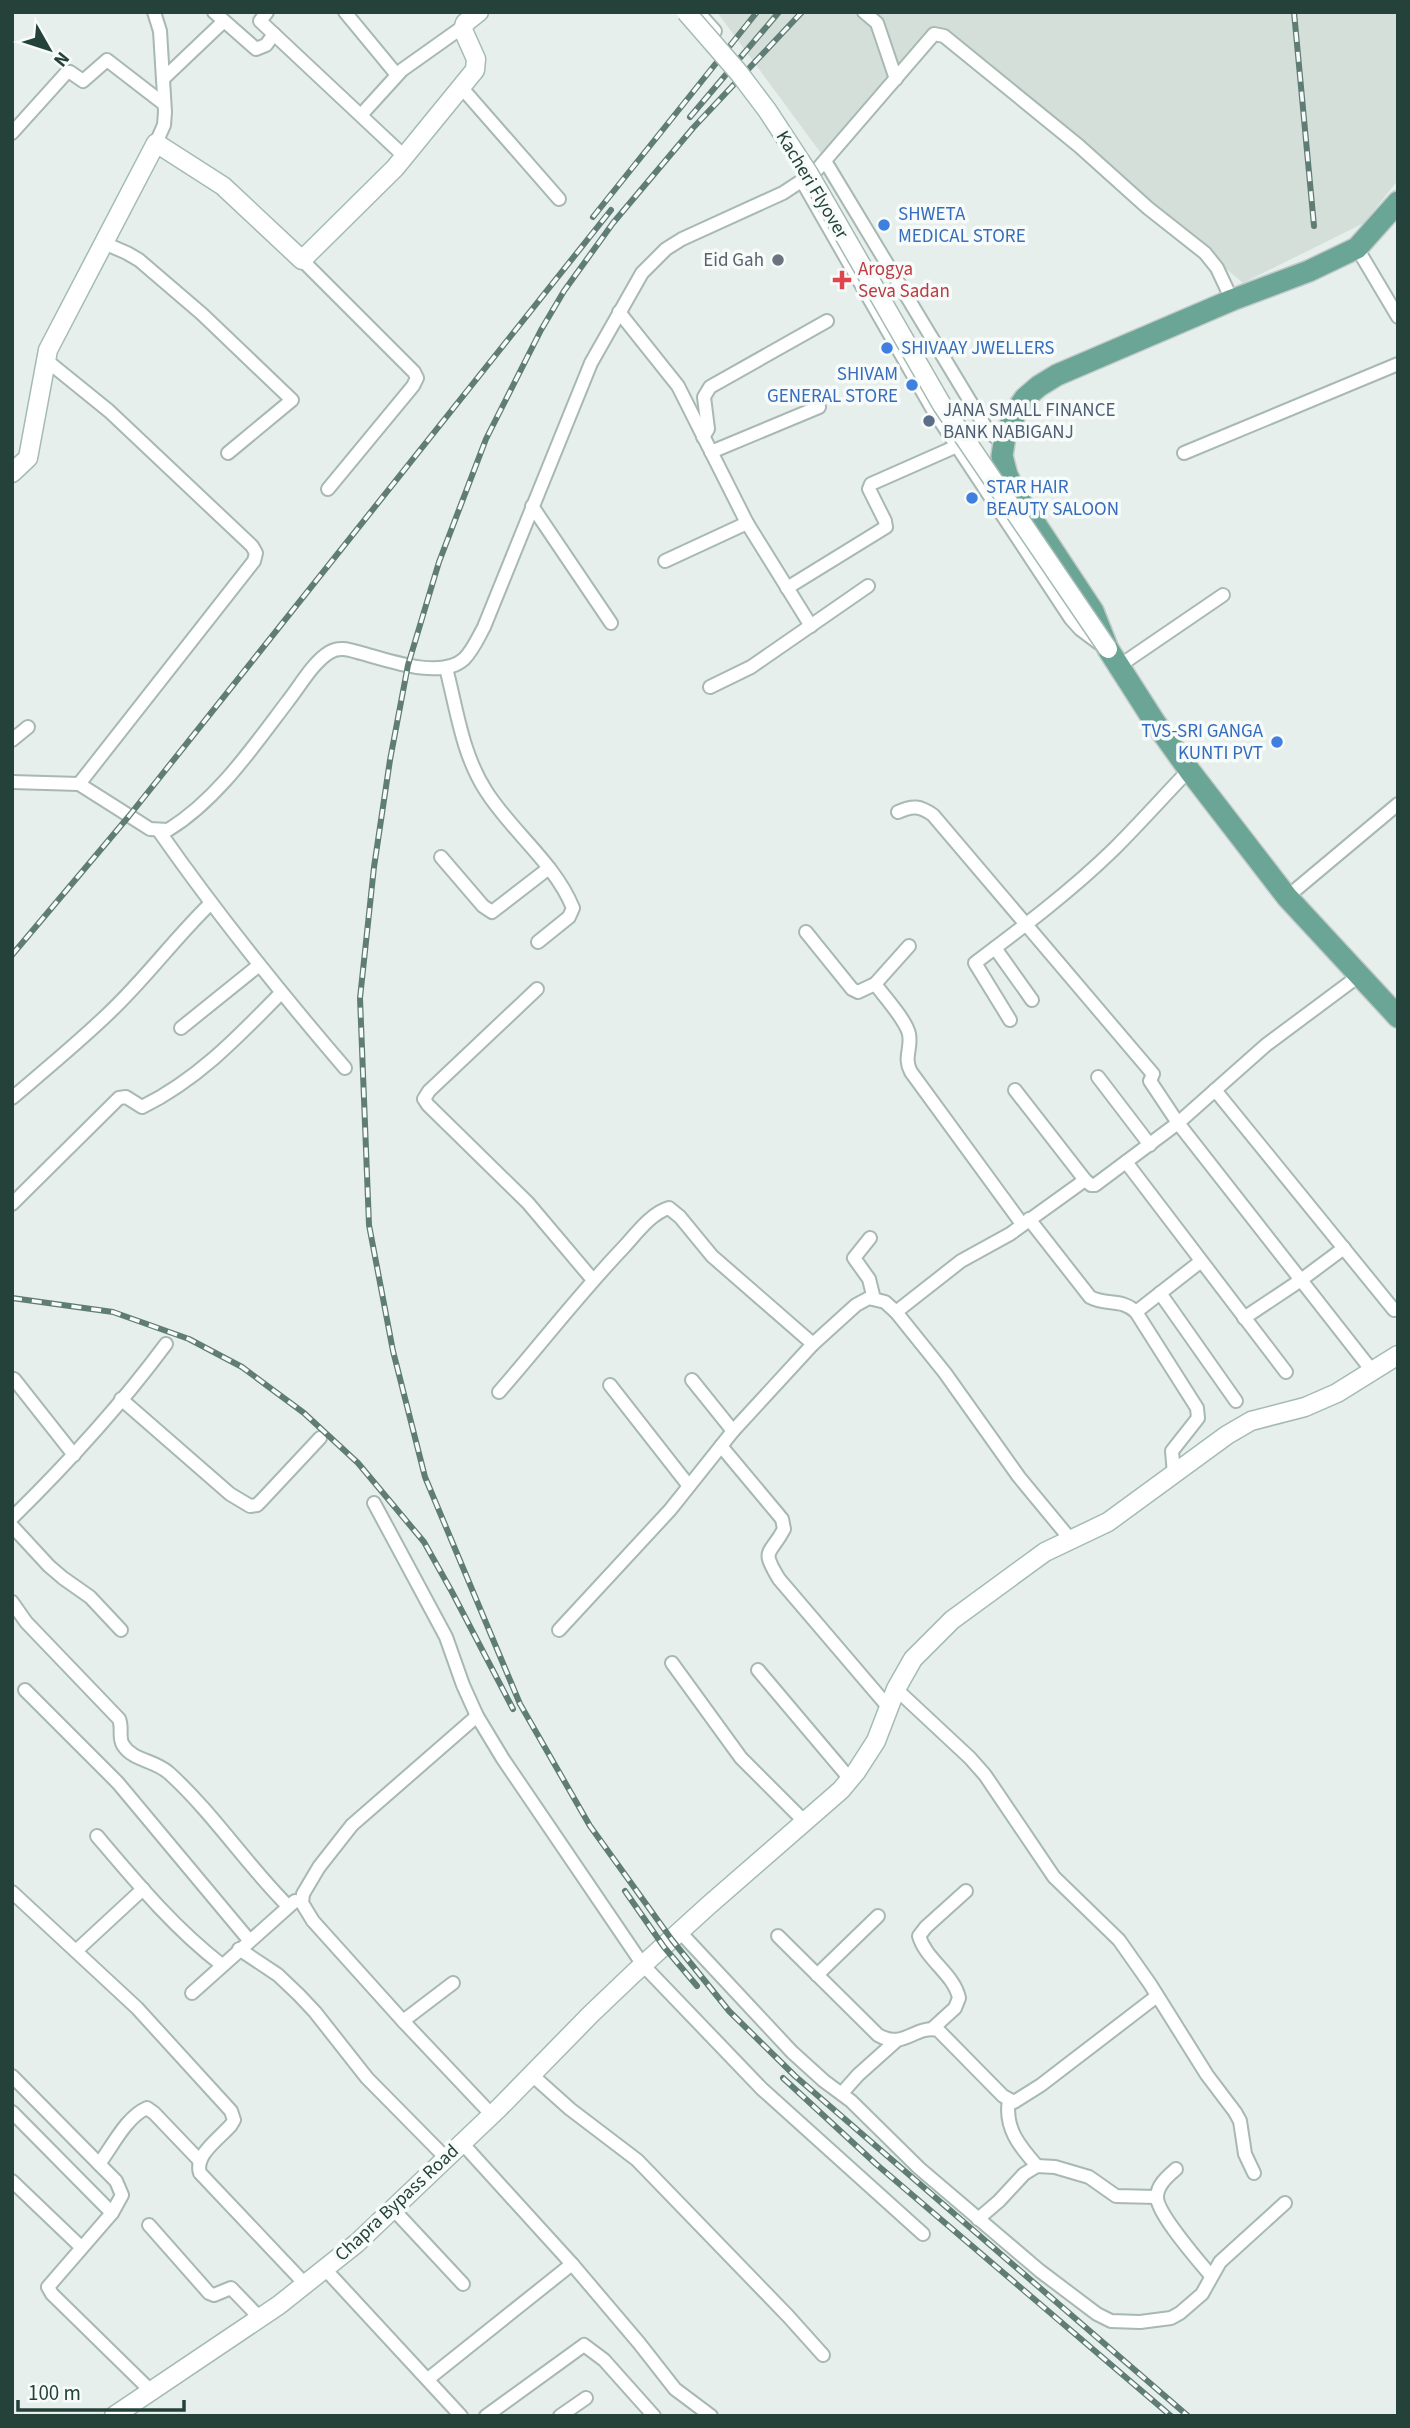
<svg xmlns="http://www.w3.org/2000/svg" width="1410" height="2428" font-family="'Source Sans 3',sans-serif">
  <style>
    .built { fill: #d4dfda }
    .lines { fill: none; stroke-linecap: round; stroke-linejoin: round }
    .street-casing { stroke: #a8b8b2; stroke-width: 16 }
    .secondary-casing { stroke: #a4bbb3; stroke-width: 21 }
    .primary-casing { stroke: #c2cac8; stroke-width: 24 }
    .street { stroke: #fff; stroke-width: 12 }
    .secondary { stroke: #fff; stroke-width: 18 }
    .primary { stroke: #6aa596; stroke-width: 21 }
    .rail-casing { stroke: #5f7d75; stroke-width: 6 }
    .rail { stroke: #f7fbf9; stroke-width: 3.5; stroke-dasharray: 10; stroke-linecap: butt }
    .secondary-bridge-casing { stroke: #a4bbb3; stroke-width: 21; stroke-linecap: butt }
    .secondary-bridge { stroke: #fff; stroke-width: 18 }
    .shop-dot { fill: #3f7fe0; stroke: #f7fbf9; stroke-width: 2.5 }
    .worship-dot { fill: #6b7280; stroke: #f7fbf9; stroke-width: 2.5 }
    .health-dot { fill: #e0444e; stroke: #f7fbf9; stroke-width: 2.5 }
    .service-dot { fill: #5c6f8a; stroke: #f7fbf9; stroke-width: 2.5 }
    .labels { text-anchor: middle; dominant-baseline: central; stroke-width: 7; stroke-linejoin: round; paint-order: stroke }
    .street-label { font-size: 19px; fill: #24423a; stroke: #f7fbf9 }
    .shop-label { font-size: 19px; fill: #366cbe; stroke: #f7fbf9; text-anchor: start }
    .worship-label { font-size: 19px; fill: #5b616d; stroke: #f7fbf9; text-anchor: end }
    .health-label { font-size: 19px; fill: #be3a42; stroke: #f7fbf9; text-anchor: start }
    .service-label { font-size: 19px; fill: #4e5e75; stroke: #f7fbf9; text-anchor: start }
  </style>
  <rect width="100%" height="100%" fill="#e6efeb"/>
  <!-- built -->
  <polygon class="built" points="717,12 1398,12 1398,180 1364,223 1243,283 936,26 823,156"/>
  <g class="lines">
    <!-- street casing -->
    <g class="street-casing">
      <g id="street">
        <polyline points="154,12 160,31 165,112 164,125 156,143"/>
        <polyline points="214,12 256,49 266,45 274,34"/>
        <polyline points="267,12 260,21 405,157"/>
        <polyline points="345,12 397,75"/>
        <polyline points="698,12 715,31"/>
        <polyline points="864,12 877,23 896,79"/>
        <polyline points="163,79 224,21"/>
        <polyline points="461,87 559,199"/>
        <polyline points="361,115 402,70 464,26"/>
        <polyline points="12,133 67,72 70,72 83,81 107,60 164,104"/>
        <polyline points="825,161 988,431 1004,444"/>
        <polyline points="802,181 933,410 1071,619 1080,629 1100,644"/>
        <polyline points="104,243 127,253 139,260 202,314 292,400 228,453"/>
        <polyline points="1357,248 1398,317"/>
        <polyline points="302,260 414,372 417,378 413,386 328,489"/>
        <polyline points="619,312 678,386 747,523 811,626"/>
        <polyline points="46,360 109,411 252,546 256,553 254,561 79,784"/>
        <polyline points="703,437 708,429 704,397 710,387 827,321"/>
        <polyline points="711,452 819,407"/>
        <polyline points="1184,453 1398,364"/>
        <polyline points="532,506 611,623"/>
        <polyline points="665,561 747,523"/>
        <polyline points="787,588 886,527 885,521 869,489 871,484 957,446"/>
        <polyline points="1119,666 1223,595"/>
        <path d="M446,668C457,710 462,754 486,791C512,832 554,862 573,908L569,917L538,942"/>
        <polyline points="710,687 751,667 868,586"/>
        <polyline points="12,740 28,727"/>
        <path d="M12,782L79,784L150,829L168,830C217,800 253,747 288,701C300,686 313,662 330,652C340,646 350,650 361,653C387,660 441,680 464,659C473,650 478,638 484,627L591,363L642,273L666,249L682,239L783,193L815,172L934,34L944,36L1079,146L1148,208L1205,253L1217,268L1232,300"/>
        <path d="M898,812C913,805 920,806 933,815L1153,1074L1150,1081L1178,1123L1373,1372"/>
        <path d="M159,831C217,914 279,991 345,1068"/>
        <polyline points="441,857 483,906 492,912 549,868"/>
        <polyline points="1287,897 1398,804"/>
        <polyline points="806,932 852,989 858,992 875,984 909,946"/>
        <polyline points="995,948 1032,1000"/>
        <path d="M875,984C884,996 906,1020 909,1034C912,1049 903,1057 911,1072L1022,1224"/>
        <polyline points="537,989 429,1091 424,1099 428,1105 528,1203 593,1280"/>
        <path d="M1010,1020L975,963C1023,927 1071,891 1114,849C1140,823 1164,796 1189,770"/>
        <polyline points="181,1028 258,966"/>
        <polyline points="1098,1077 1150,1145"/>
        <polyline points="1015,1090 1085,1180 1091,1185 1095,1185 1178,1123 1266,1045 1360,975"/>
        <polyline points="1215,1090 1394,1310"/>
        <path d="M12,1098C45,1070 79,1042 110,1012C146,978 174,939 210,904"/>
        <polyline points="1126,1162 1286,1372"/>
        <path d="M12,1204L119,1098L126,1097L142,1107C197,1080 238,1037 281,993"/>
        <path d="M1029,1219L1090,1297C1106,1306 1122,1298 1136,1312L1197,1408L1198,1418L1172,1451L1174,1474"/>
        <polyline points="870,1238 854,1258 869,1279 874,1299"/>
        <polyline points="1160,1293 1236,1401"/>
        <polyline points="896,1312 961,1261 1010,1234 1085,1180"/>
        <polyline points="1136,1312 1200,1262"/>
        <polyline points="1244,1318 1301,1280 1344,1248"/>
        <polyline points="14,1379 74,1455"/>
        <polyline points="692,1380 733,1431"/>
        <polyline points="610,1385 689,1486"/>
        <path d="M499,1392C541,1344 580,1293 624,1247C636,1234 651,1213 669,1208L680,1217L712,1256L813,1344"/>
        <polyline points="121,1399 230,1494 250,1506 257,1505 262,1500 320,1438"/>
        <path d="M721,1446L782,1519L784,1529C770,1556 760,1548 779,1579L890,1709"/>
        <polyline points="374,1503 446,1637 463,1685 477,1716 503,1759 643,1965 762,2089 923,2234"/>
        <path d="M12,1518C67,1464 120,1406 166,1344"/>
        <polyline points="12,1526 49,1566 63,1578 90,1597 121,1630"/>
        <path d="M12,1602L26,1622L119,1719C123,1728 118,1737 123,1745C133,1761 155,1760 169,1773C213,1813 246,1864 288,1906"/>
        <polyline points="559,1630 670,1510 733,1431 813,1344 856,1305 869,1298 885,1302 896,1312 945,1373 1019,1477 1071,1540"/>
        <polyline points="672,1663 741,1758 805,1822"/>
        <polyline points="758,1670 850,1779"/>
        <polyline points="896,1689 970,1758 985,1775 1054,1877 1119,1940 1150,1984 1207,2075 1235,2112 1240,2121 1245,2154 1254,2173"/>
        <polyline points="25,1690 118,1783 249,1940"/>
        <polyline points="477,1716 352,1825 319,1867 303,1894 302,1903 313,1921 403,2021 492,2115"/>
        <path d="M97,1836C136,1882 174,1928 222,1965"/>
        <path d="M12,1892L137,2008L231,2111L234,2120L231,2125C220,2138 194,2155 200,2173L306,2285"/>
        <polyline points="680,1932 792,2052 824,2081 851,2101 919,2168 1040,2271 1097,2314 1111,2321 1140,2322 1171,2318 1180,2313 1202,2294 1220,2262 1285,2203"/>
        <path d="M778,1936L878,2035C904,2050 914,2025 938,2030L1003,2096L1014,2102L1041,2085L1157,1996"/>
        <polyline points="239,1949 278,1975 299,1995 315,2012 367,2078 446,2158"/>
        <polyline points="76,1951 143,1889"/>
        <polyline points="817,1975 878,1916"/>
        <polyline points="192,1993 295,1901"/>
        <polyline points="403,2021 453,1983"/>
        <path d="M932,2029L955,2008L959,1998C954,1974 926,1960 919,1936L926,1927L966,1891"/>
        <polyline points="532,2075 570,2109 637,2160 788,2316 823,2355"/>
        <polyline points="12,2076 116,2181 122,2195 112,2213 48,2287 52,2294 151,2391"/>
        <polyline points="842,2093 858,2075 896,2041"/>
        <path d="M1009,2100C1004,2128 1020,2147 1037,2166"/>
        <polyline points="12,2112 112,2213"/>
        <polyline points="462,2143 572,2264 639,2343 675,2389 711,2416"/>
        <path d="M99,2164C112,2147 126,2117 147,2108L154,2113L199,2160"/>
        <path d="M1176,2169C1168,2176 1157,2185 1157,2197C1157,2214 1199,2261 1211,2276"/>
        <polyline points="12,2181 81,2247"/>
        <polyline points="393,2209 463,2284"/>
        <polyline points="978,2219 999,2201 1024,2174 1037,2166 1055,2167 1089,2177 1116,2196 1157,2197"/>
        <polyline points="149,2225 209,2293 214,2295 231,2288 260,2318"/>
        <polyline points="325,2269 461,2416"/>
        <polyline points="428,2379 572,2264"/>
        <polyline points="486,2416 584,2345 604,2360 654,2416"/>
        <polyline points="560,2416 586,2398"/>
      </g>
    </g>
    <!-- secondary casing -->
    <g class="secondary-casing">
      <g id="secondary">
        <polyline points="12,473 28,458 48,350 156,143 223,186 302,260 395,168 475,70 476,59 463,30 465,23 479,12"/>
        <polyline points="114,2416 279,2305 357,2243 498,2109 591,2014 634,1973 709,1905 841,1790 856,1772 876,1741 896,1689 913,1659 952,1620 1045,1552 1108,1522 1227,1435 1251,1421 1305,1407 1337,1393 1398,1355"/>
      </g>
    </g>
    <!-- primary casing -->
    <g class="primary-casing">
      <polyline id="primary" points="1398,202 1357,248 1309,271 1232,300 1057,375 1039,386 1025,398 1018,408 1005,436 1002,456 1007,475 1019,499 1093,611 1108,649 1154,721 1189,770 1287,897 1398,1017"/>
    </g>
    <!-- street -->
    <use href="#street" class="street"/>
    <!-- secondary -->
    <use href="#secondary" class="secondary"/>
    <!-- primary -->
    <use href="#primary" class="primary"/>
    <!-- rail casing -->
    <g class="rail-casing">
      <g id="rail">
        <polyline points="802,12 693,128 613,223 564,291 541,330 486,439 439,562 408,665 390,760 374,867 360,998 369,1225 393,1351 425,1477 520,1704 590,1826 672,1940 729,2011 795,2076 1188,2416"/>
        <polyline points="1294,12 1314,226"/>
        <polyline points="690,117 779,12"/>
        <polyline points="593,217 757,12"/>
        <polyline points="12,955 129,816 611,210"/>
        <polyline points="12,1298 113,1312 189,1339 242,1367 304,1413 358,1463 424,1542 452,1592 513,1709"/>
        <polyline points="625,1891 664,1947 697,1986"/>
        <polyline points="783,2078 876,2164 1171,2416"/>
      </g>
    </g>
    <!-- rail -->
    <use href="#rail" class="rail"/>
    <!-- secondary-bridge casing -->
    <g class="secondary-bridge-casing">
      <polyline id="secondary-bridge" points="686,12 739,73 767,110 809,174 942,405 1108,649"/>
    </g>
    <!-- secondary-bridge -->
    <use href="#secondary-bridge" class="secondary-bridge"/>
  </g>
  <!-- markers -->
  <g class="shop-dot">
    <circle cx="884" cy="225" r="7"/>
    <circle cx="887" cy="348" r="7"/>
    <circle cx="912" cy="385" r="7"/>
    <circle cx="972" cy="498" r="7"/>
    <circle cx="1277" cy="742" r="7"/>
  </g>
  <circle class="worship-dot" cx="778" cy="260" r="7"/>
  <path class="health-dot" d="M838.5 269.5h7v7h7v7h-7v7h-7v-7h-7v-7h7z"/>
  <circle class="service-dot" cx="929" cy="421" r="7"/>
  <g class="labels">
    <!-- street labels -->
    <g class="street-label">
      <text transform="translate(812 185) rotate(59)">Kacheri Flyover</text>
      <text transform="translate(397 2203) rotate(-43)">Chapra Bypass Road</text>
    </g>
    <!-- shop labels -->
    <g class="shop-label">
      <text x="898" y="214">SHWETA<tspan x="898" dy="22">MEDICAL STORE</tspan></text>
      <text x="901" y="348">SHIVAAY JWELLERS</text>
      <text x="898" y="374" text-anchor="end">SHIVAM<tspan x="898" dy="22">GENERAL STORE</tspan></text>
      <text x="986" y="487">STAR HAIR<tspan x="986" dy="22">BEAUTY SALOON</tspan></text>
      <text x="1263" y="731" text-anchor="end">TVS-SRI GANGA<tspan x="1263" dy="22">KUNTI PVT</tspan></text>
    </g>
    <!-- worship labels -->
    <g class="worship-label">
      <text x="764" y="260">Eid Gah</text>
    </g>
    <!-- health labels -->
    <g class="health-label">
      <text x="858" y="269">Arogya<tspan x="858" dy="22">Seva Sadan</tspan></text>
    </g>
    <!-- service labels -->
    <g class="service-label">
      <text x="943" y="410">JANA SMALL FINANCE<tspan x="943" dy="22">BANK NABIGANJ</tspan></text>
    </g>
  </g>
  <!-- border -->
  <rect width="1410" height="2428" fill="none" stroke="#24423a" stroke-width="28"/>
  <!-- north arrow -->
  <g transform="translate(49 49) rotate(129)" stroke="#f7fbf9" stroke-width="5" paint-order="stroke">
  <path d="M0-5L12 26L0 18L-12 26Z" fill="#24423a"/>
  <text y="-10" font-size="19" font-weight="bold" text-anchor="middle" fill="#24423a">N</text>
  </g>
  <!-- scale -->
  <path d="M18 2400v10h166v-10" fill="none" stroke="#24423a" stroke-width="3.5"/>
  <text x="28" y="2400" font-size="21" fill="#24423a" stroke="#f7fbf9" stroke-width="5" paint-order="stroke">100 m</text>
</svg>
